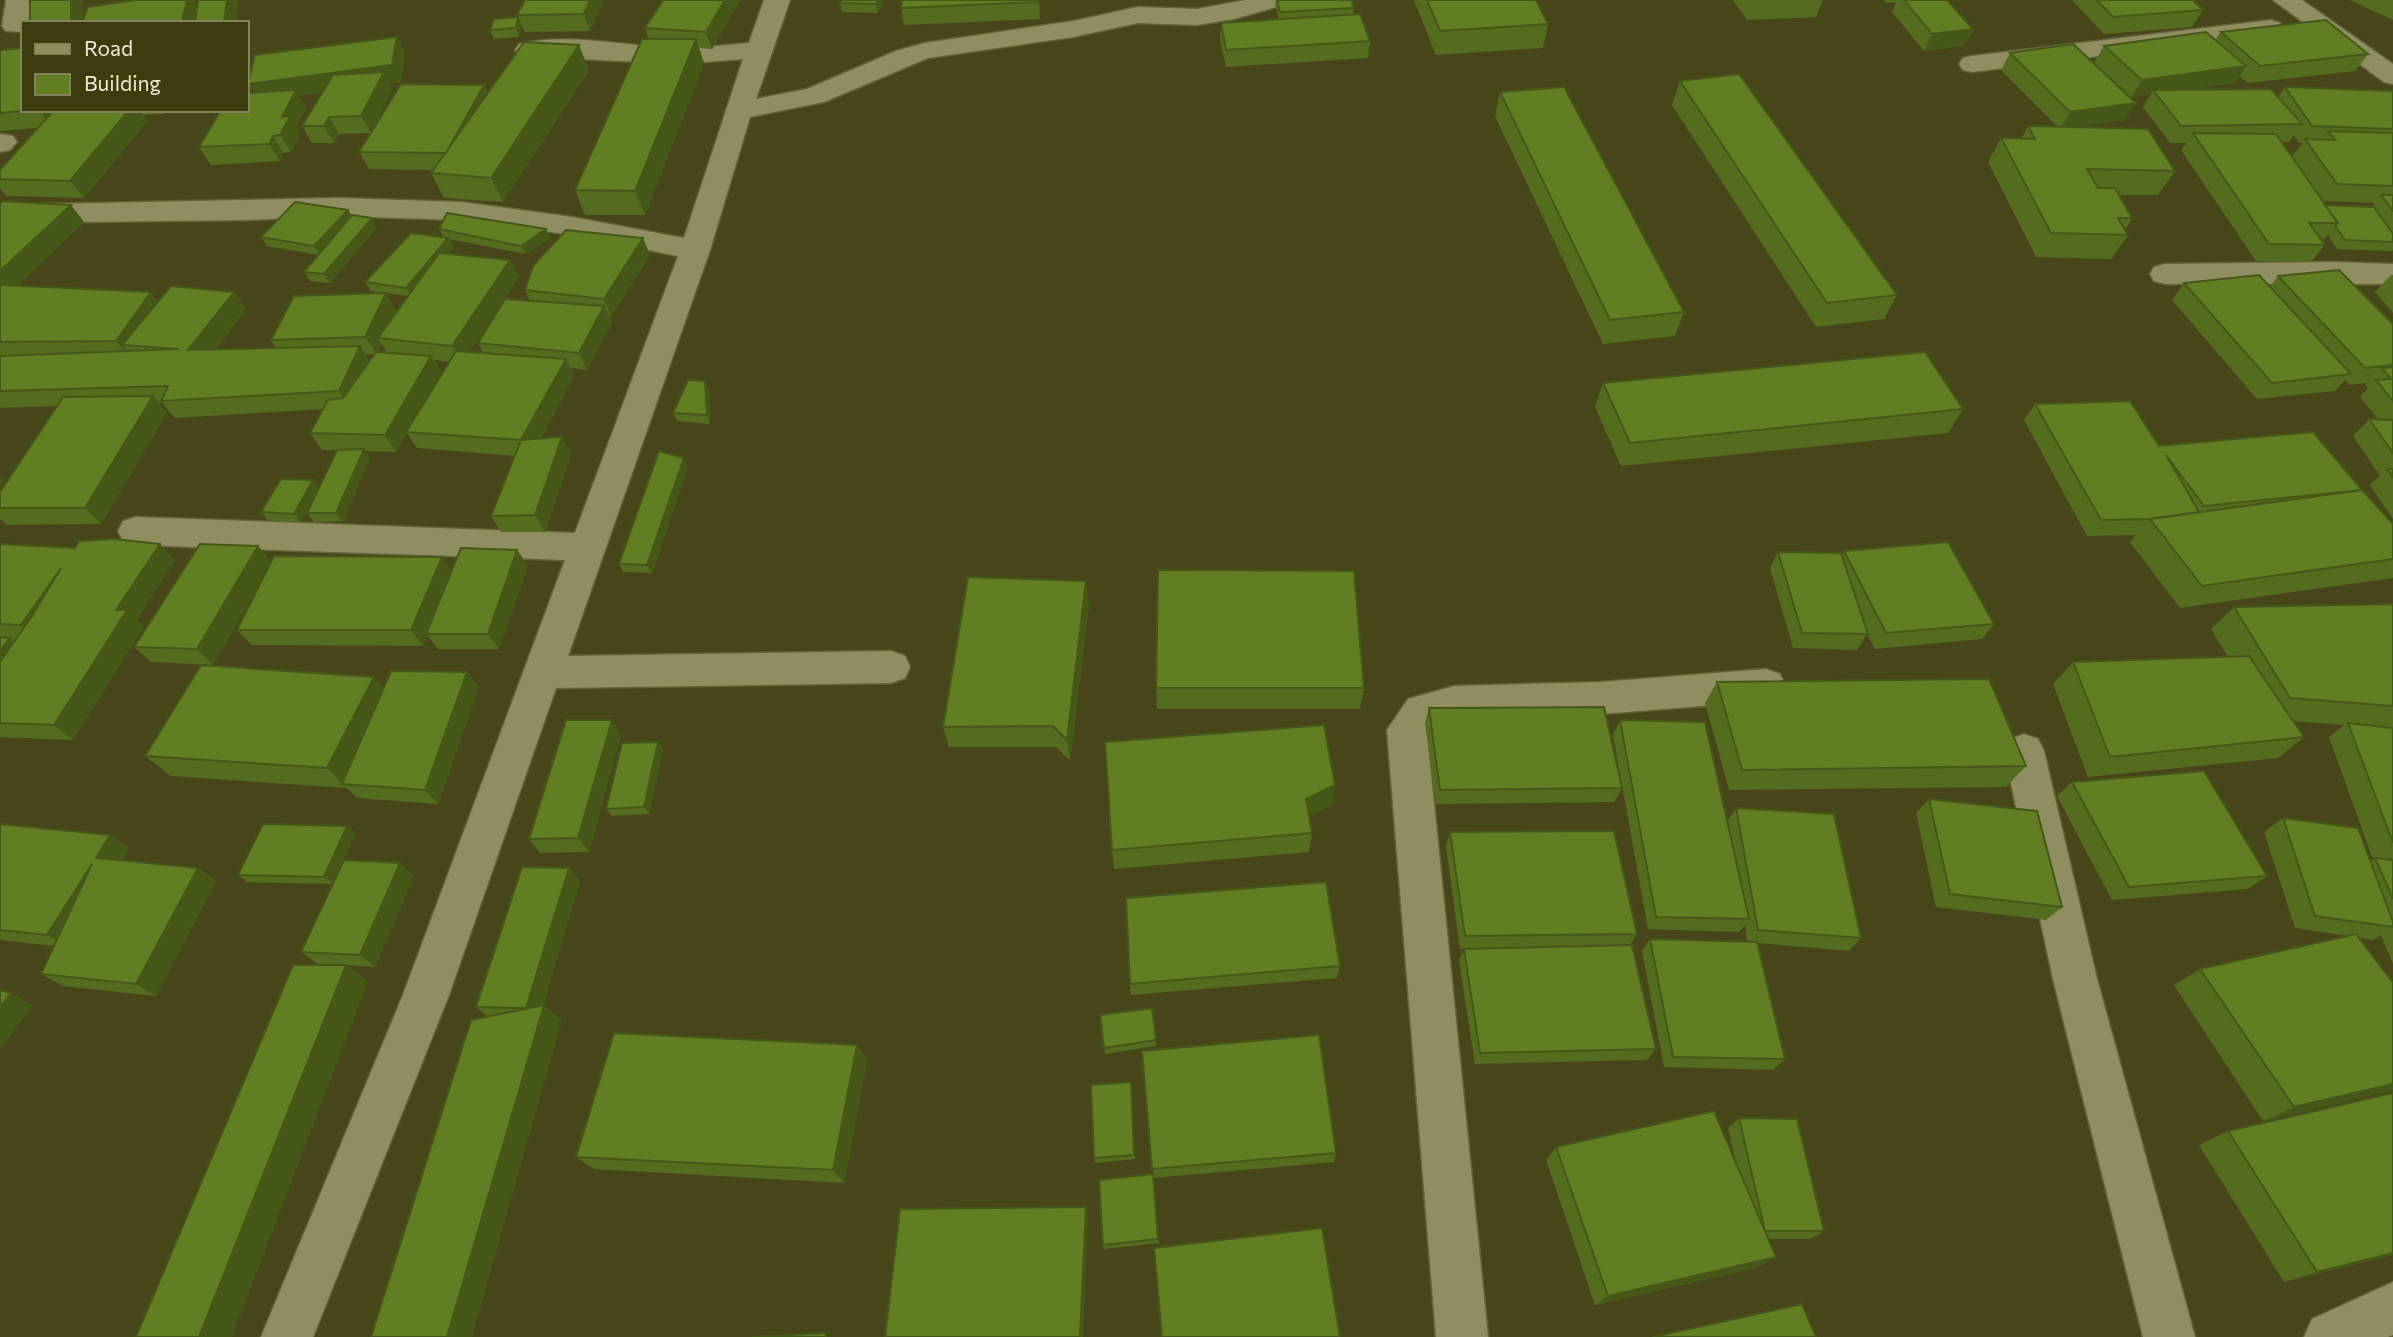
<svg xmlns="http://www.w3.org/2000/svg" width="2393" height="1337" font-family="Commissioner,sans-serif">
  <style>
    .lines { fill: none; stroke-linecap: round; stroke-linejoin: round }
    .minor-casing { stroke: #64613b; stroke-width: 3 }
    .minor { fill: #908d61; fill-rule: evenodd }
    .wall { fill: #546c1e; fill-rule: evenodd }
    .shaded-wall { fill: #455818 }
    .building { fill: #627e23; stroke: #455818; stroke-width: 2 }
  </style>
  <rect width="100%" height="100%" fill="#48451b"/>
  <g class="lines">
    <!-- minor casing -->
    <g class="minor-casing">
      <g id="minor">
        <polygon points="6,0 32,0 28,23 23,23 23,32 6,31 2,26"/>
        <path d="M764,0H790L756,99L807,89L896,51L925,43L1073,21L1138,7L1197,9L1246,0H1287L1283,5L1234,19L1197,25L1138,23L1073,37L928,58L824,102L750,117L710,250L568,656L891,651L905,656L910,667L905,678L891,683L556,688L449,995L313,1337H261L403,995L565,560L136,545L123,541L118,531L123,521L136,517L575,533L678,256L572,235L461,220L339,216L247,220L0,223V205L339,198L461,202L572,217L684,238L743,59L679,64L519,56L515,50L519,44C569,32 626,47 678,48C701,48 725,45 749,43Z"/>
        <polygon points="2273,0 2302,0 2393,64 2393,84 2384,82"/>
        <polygon points="2271,20 2280,23 2284,28 2280,33 1972,72 1963,70 1959,64 1963,58 1972,56"/>
        <polygon points="0,134 13,136 17,142 10,150 0,152"/>
        <polygon points="2332,262 2393,264 2393,284 2165,284 2154,281 2150,274 2154,267 2165,264"/>
        <polygon points="1766,669 1780,674 1785,685 1780,696 1766,701 1601,714 1454,718 1435,724 1427,734 1488,1337 1436,1337 1387,730 1408,699 1454,686 1601,682"/>
        <polygon points="2024,734 2038,739 2044,751 2097,979 2195,1337 2143,1337 2053,979 2004,751 2010,739"/>
        <polygon points="2393,1282 2393,1335 2388,1337 2304,1337 2312,1319"/>
      </g>
    </g>
    <!-- minor -->
    <use href="#minor" class="minor"/>
  </g>
  <!-- wall -->
  <g class="wall">
    <polygon points="525,0 604,0 590,31 525,32 517,15"/>
    <polygon points="740,0 712,49 699,48 704,63 645,215 585,215 575,190 649,39 645,28"/>
    <polygon points="841,0 883,0 878,13 842,12 840,3"/>
    <polygon points="1039,0 1040,19 904,25 901,8"/>
    <polygon points="1276,0 1351,0 1354,8 1353,14 1370,41 1368,58 1226,67 1220,40 1221,23 1279,19 1275,4"/>
    <polygon points="1414,0 1536,0 1548,24 1543,48 1436,55"/>
    <polygon points="1733,0 1823,0 1816,17 1747,20"/>
    <polygon points="1884,0 1947,0 1973,29 1964,46 1924,51 1892,12 1896,2 1886,3"/>
    <polygon points="2072,0 2193,0 2203,10 2192,27 2104,34"/>
    <polygon points="2350,0 2393,0 2393,20"/>
    <polygon points="518,17 522,26 519,37 494,39 490,30"/>
    <path d="M2221,32L2368,54L2355,71L2248,83L2239,76L2235,83L2183,90L2278,97L2285,87L2393,91V250L2391,251L2337,249L2328,235L2323,240H2322L2325,245L2311,262L2256,261L2181,150L2186,143H2170L2143,107L2151,94L2131,97L2094,63L2104,46L2215,40ZM2294,135L2299,143H2303L2292,156L2323,201L2375,203L2371,207L2325,205L2281,142H2289Z"/>
    <polygon points="397,37 405,54 401,82 390,83 393,89 371,133 339,134 334,143 312,143 302,126 323,92 299,96 306,108 296,127 300,134 291,152 283,153 280,161 211,165 199,147 254,92 248,84"/>
    <polygon points="0,50 23,110 165,110 163,114 143,115 147,121 84,198 7,196 0,188 0,170 38,128 0,131"/>
    <polygon points="2010,53 2125,120 2073,127 2175,171 2158,195 2118,195 2132,218 2125,230 2128,235 2111,259 2036,257 1988,162 2001,138 2022,138 2028,126 2058,127 2001,70"/>
    <polygon points="589,70 503,202 444,198 431,173 434,170 369,169 359,152 484,85 488,93"/>
    <polygon points="1680,81 1897,295 1884,319 1816,327 1672,105"/>
    <polygon points="1500,92 1684,312 1675,336 1603,344 1495,116"/>
    <path d="M0,203L71,205L84,222L18,285L158,302L234,292L246,309L215,350L276,348L271,340L386,293L396,311L395,314L408,296L371,291L365,282L444,238L439,229L550,238L526,254L449,239L453,247L448,254L519,277L469,352L483,353L478,343L530,301L525,290L650,255L611,317L609,316L612,323L587,370L571,368L574,376L541,439L571,454L545,532H501L491,516L515,456L417,448L407,433L396,452L365,451L370,458L343,521L314,522L307,513L316,495L301,522L268,521L261,512L319,488L339,450H322L310,433L323,409L175,418L162,403H158L167,413L101,524L7,525L0,519V492L57,406L0,408ZM381,344L387,352H378ZM374,354L369,361L365,355ZM434,360L449,362L429,394L441,373Z"/>
    <polygon points="348,210 352,216 377,227 330,283 310,281 304,272 319,255 267,246 261,237"/>
    <polygon points="2391,275 2393,275 2393,313 2375,292"/>
    <polygon points="2278,276 2393,324 2393,519 2370,485 2380,476 2353,436 2369,419 2378,419 2360,397 2368,388 2365,385 2367,383 2349,385 2345,380 2335,391 2257,399 2172,300 2184,283 2270,287"/>
    <polygon points="1603,383 1963,409 1948,433 1621,466 1595,407"/>
    <polygon points="709,390 710,424 677,421 673,413"/>
    <polygon points="2035,404 2159,446 2362,490 2393,524 2393,578 2180,608 2130,542 2136,535 2087,536 2024,420"/>
    <polygon points="688,467 652,573 623,572 619,564"/>
    <polygon points="0,544 175,560 137,619 144,626 73,740 0,737"/>
    <polygon points="517,550 528,566 499,649 438,649 428,636 423,646 252,645 237,630 262,580 213,665 151,662 134,647 272,561 452,570"/>
    <polygon points="1844,551 1994,624 1982,639 1875,649 1867,634 1857,650 1793,648 1770,568 1778,552 1842,555"/>
    <polygon points="1089,604 1070,761 1056,747 949,747 943,727"/>
    <polygon points="2393,604 2393,964 2381,935 2373,940 2358,938 2393,1090 2263,1121 2174,985 2200,969 2347,936 2295,928 2264,832 2283,818 2370,861 2375,858 2372,857 2329,737 2344,725 2293,721 2304,737 2278,758 2088,777 2053,684 2073,662 2228,657 2211,629 2234,607"/>
    <polygon points="467,672 479,687 438,804 357,798 347,788 171,776 145,756 384,687"/>
    <polygon points="1717,682 2026,766 2006,787 1729,790 1705,703"/>
    <polygon points="1156,688 1364,688 1360,709 1157,709"/>
    <polygon points="1429,708 1622,788 1614,802 1436,804 1425,723"/>
    <polygon points="1620,720 1727,822 1736,808 1861,938 1849,951 1757,943 1785,1059 1773,1070 1664,1067 1642,951 1650,939 1747,942 1745,925 1739,932 1648,929 1613,735"/>
    <polygon points="621,735 589,852 540,853 529,839"/>
    <polygon points="663,749 649,814 612,816 606,809"/>
    <polygon points="2072,782 2267,876 2248,889 2112,900 2057,796"/>
    <polygon points="1335,785 1332,805 1309,816 1312,833 1309,852 1114,869 1112,850"/>
    <polygon points="1929,799 2062,907 2046,920 1936,907 1916,813"/>
    <polygon points="0,824 110,835 129,848 122,860 198,868 216,881 156,996 63,986 41,974 54,946 0,940"/>
    <polygon points="347,826 355,833 333,884 247,882 238,875"/>
    <polygon points="1450,832 1637,934 1630,945 1656,1049 1647,1060 1475,1064 1459,961 1464,949 1466,949 1460,949 1446,846"/>
    <polygon points="414,876 375,967 346,965 368,982 343,965 318,964 301,952"/>
    <polygon points="580,881 543,1005 544,1005 562,1021 488,1017 476,1007"/>
    <polygon points="1340,966 1337,978 1131,995 1130,984"/>
    <polygon points="1152,1008 1156,1046 1105,1054 1100,1015"/>
    <polygon points="857,1045 867,1060 844,1183 594,1169 576,1157"/>
    <polygon points="1142,1051 1336,1153 1334,1162 1153,1178 1159,1243 1104,1249 1103,1245 1153,1174"/>
    <polygon points="1131,1088 1135,1159 1095,1163 1094,1158"/>
    <polygon points="2393,1093 2393,1255 2284,1282 2199,1145 2228,1131"/>
    <polygon points="1739,1118 1824,1231 1811,1239 1768,1239 1776,1257 1759,1267 1595,1305 1546,1160 1556,1147 1736,1163 1728,1128"/>
  </g>
  <!-- shaded-wall -->
  <g class="shaded-wall">
    <polygon points="71,0 82,0 83,23 71,23"/>
    <polygon points="138,0 194,0 200,10 197,23 176,23"/>
    <polygon points="227,0 239,0 236,23 224,23"/>
    <polygon points="590,0 604,0 590,31 584,14"/>
    <polygon points="725,0 740,0 712,49 706,32"/>
    <polygon points="878,0 883,0 878,13 876,4"/>
    <polygon points="518,17 522,26 519,37 516,28"/>
    <polygon points="1973,29 1964,46 1924,51 1932,34"/>
    <polygon points="397,37 405,54 401,82 390,83 393,89 371,133 361,116 377,85 299,96 306,108 296,127 300,134 291,152 248,84"/>
    <polygon points="696,39 704,63 645,215 635,191"/>
    <polygon points="579,45 589,70 503,202 491,178"/>
    <polygon points="2246,66 2235,83 2156,94 2153,90 2151,94 2131,97 2142,80"/>
    <polygon points="484,85 492,102 447,153"/>
    <polygon points="2136,103 2125,120 2060,129 2070,112"/>
    <polygon points="39,110 60,110 52,127"/>
    <polygon points="129,110 139,110 147,121 84,198 70,181"/>
    <polygon points="329,117 339,134 334,143 324,126"/>
    <polygon points="273,136 283,153 280,161 269,144"/>
    <polygon points="71,205 84,222 0,303 0,271"/>
    <polygon points="348,210 353,219 320,255 314,246"/>
    <polygon points="372,218 377,227 330,283 324,274"/>
    <polygon points="546,229 550,238 526,254 521,246"/>
    <polygon points="448,238 453,247 412,296 406,288"/>
    <polygon points="643,238 650,255 611,317 604,299"/>
    <polygon points="510,260 519,277 462,363 452,346"/>
    <polygon points="151,292 164,309 122,345 132,356 131,358 116,341"/>
    <polygon points="234,292 246,309 201,367 188,350"/>
    <polygon points="386,293 396,311 384,339 378,338 381,344 377,354 365,337"/>
    <polygon points="604,306 612,323 587,370 579,353"/>
    <polygon points="360,346 371,363 351,407 339,391"/>
    <polygon points="431,356 441,373 408,432 406,432 407,433 396,452 385,435"/>
    <polygon points="566,359 574,376 531,457 521,440"/>
    <polygon points="705,381 709,390 710,424 707,415"/>
    <polygon points="153,396 167,413 101,524 85,508"/>
    <polygon points="562,437 571,454 545,532 535,515"/>
    <polygon points="364,449 370,458 343,521 336,513"/>
    <polygon points="684,458 688,467 652,573 647,565"/>
    <polygon points="0,476 4,480 0,486"/>
    <polygon points="313,480 320,488 301,522 294,514"/>
    <polygon points="160,544 175,560 137,619 144,626 73,740 54,725 116,610"/>
    <polygon points="258,546 272,562 213,665 197,649"/>
    <polygon points="517,550 528,566 499,649 488,634"/>
    <polygon points="442,557 453,573 426,634 428,636 423,646 411,630"/>
    <polygon points="61,568 40,640 21,625"/>
    <polygon points="1086,581 1089,604 1070,761 1067,740"/>
    <polygon points="10,638 28,653 0,694 0,651"/>
    <polygon points="467,672 479,687 438,804 425,790"/>
    <polygon points="374,677 393,698 343,784 327,768"/>
    <polygon points="612,720 621,735 589,852 578,838"/>
    <polygon points="658,742 663,749 649,814 644,807"/>
    <polygon points="1335,785 1332,805 1304,819 1306,799"/>
    <polygon points="347,826 355,833 333,884 324,877"/>
    <polygon points="110,835 129,848 116,871 96,858"/>
    <polygon points="400,863 414,876 375,967 360,955"/>
    <polygon points="92,864 68,947 47,935"/>
    <polygon points="198,868 216,881 156,996 136,984"/>
    <polygon points="569,868 580,881 539,1019 526,1008"/>
    <polygon points="346,965 368,982 232,1337 199,1337"/>
    <polygon points="11,993 33,1005 0,1049 0,1007"/>
    <polygon points="544,1005 562,1021 472,1337 447,1337"/>
    <polygon points="857,1045 867,1060 844,1183 833,1170"/>
    <polygon points="2393,1084 2393,1090 2263,1121 2294,1107"/>
    <polygon points="1086,1207 1088,1216 1083,1337 1080,1337"/>
    <polygon points="2393,1253 2393,1255 2284,1282 2317,1272"/>
    <polygon points="1776,1257 1759,1267 1595,1305 1608,1296"/>
  </g>
  <!-- building -->
  <g class="building">
    <rect x="30" y="0" width="41" height="23"/>
    <polygon points="135,0 187,0 182,22 82,23 88,7"/>
    <polygon points="198,0 227,0 224,23 195,23"/>
    <polygon points="525,0 590,0 584,14 517,15"/>
    <polygon points="663,0 725,0 706,32 645,28"/>
    <polygon points="841,0 878,0 876,4 840,3"/>
    <polygon points="902,0 1038,0 1038,2 901,8"/>
    <polygon points="1277,0 1351,0 1354,8 1280,12"/>
    <polygon points="1427,0 1536,0 1548,24 1440,31"/>
    <polygon points="1904,0 1947,0 1973,29 1932,34"/>
    <polygon points="2097,0 2193,0 2203,10 2113,17"/>
    <polygon points="1360,14 1370,41 1226,50 1221,23"/>
    <polygon points="518,17 516,28 490,30 494,19"/>
    <polygon points="2326,20 2368,54 2260,66 2221,32"/>
    <polygon points="2206,32 2246,66 2142,80 2104,46"/>
    <polygon points="397,37 392,65 248,84 255,55"/>
    <polygon points="642,39 696,39 635,191 575,190"/>
    <polygon points="524,42 579,45 491,178 431,173"/>
    <polygon points="2073,44 2136,103 2070,112 2010,53"/>
    <polygon points="23,48 23,110 31,110 0,113 0,50"/>
    <polygon points="384,72 361,116 329,117 324,126 302,126 333,75"/>
    <polygon points="1739,74 1897,295 1827,303 1680,81"/>
    <polygon points="401,84 484,85 446,153 359,152"/>
    <polygon points="1564,87 1684,312 1610,320 1500,92"/>
    <polygon points="2285,87 2393,91 2393,129 2312,126"/>
    <polygon points="2271,89 2302,124 2181,126 2153,90"/>
    <polygon points="296,90 282,117 290,116 280,135 273,136 269,144 199,147 221,110 247,110 247,93"/>
    <polygon points="54,110 129,110 70,181 0,179 0,170"/>
    <polygon points="2028,126 2148,129 2175,171 2087,169 2098,188 2115,188 2132,218 2118,218 2128,235 2051,233 2001,138 2035,139"/>
    <polygon points="2328,131 2393,133 2393,186 2337,184 2305,139 2335,140"/>
    <polygon points="2193,133 2276,134 2338,223 2309,223 2325,245 2269,244"/>
    <polygon points="2381,195 2393,195 2393,211"/>
    <polygon points="2,201 71,205 0,271 0,203"/>
    <polygon points="295,202 348,210 314,246 261,237"/>
    <polygon points="2325,205 2374,207 2393,234 2393,242 2345,240 2335,226 2338,223"/>
    <polygon points="447,213 546,229 521,246 439,229"/>
    <polygon points="352,215 372,218 324,274 304,272"/>
    <polygon points="566,230 643,238 604,299 525,290 533,266"/>
    <polygon points="411,233 448,238 406,288 365,282"/>
    <polygon points="439,253 510,260 452,346 378,338"/>
    <polygon points="2339,270 2393,324 2393,365 2365,368 2278,276"/>
    <polygon points="2259,275 2351,374 2272,383 2184,283"/>
    <polygon points="2,285 151,292 116,341 0,342 0,287"/>
    <polygon points="171,286 234,292 188,350 360,346 339,391 161,401 168,386 0,391 0,356 179,349 122,345"/>
    <polygon points="386,293 365,337 271,340 294,296"/>
    <polygon points="505,299 604,306 579,353 478,343"/>
    <polygon points="456,351 566,359 521,440 406,432"/>
    <polygon points="376,352 431,356 385,435 310,433 328,400 343,398"/>
    <polygon points="1925,352 1963,409 1630,443 1603,383"/>
    <polygon points="2393,367 2393,401 2376,380 2391,379 2382,368"/>
    <polygon points="688,380 705,381 707,415 673,413"/>
    <polygon points="153,396 85,508 0,508 0,492 63,397"/>
    <polygon points="2130,401 2159,446 2313,432 2362,490 2204,506 2166,455 2199,512 2150,519 2101,520 2035,404"/>
    <polygon points="2369,419 2393,420 2393,453"/>
    <polygon points="562,437 535,515 491,516 521,440"/>
    <polygon points="364,449 336,513 307,513 337,450"/>
    <polygon points="659,451 684,458 647,565 619,564"/>
    <polygon points="2387,469 2393,469 2393,477"/>
    <polygon points="281,479 313,480 294,514 261,512"/>
    <polygon points="2362,490 2393,524 2393,559 2202,586 2150,519"/>
    <polygon points="115,539 160,544 116,610 127,610 54,725 0,723 0,662 32,616 61,568 21,625 0,624 0,544 75,548 79,541"/>
    <polygon points="1948,542 1994,624 1886,633 1844,551"/>
    <polygon points="200,544 258,546 197,649 134,647"/>
    <polygon points="461,548 517,550 488,634 426,634"/>
    <polygon points="1778,552 1841,553 1868,634 1802,633"/>
    <polygon points="274,556 442,557 411,630 237,630"/>
    <polygon points="1158,570 1354,571 1364,688 1156,688"/>
    <polygon points="968,577 1086,581 1067,740 1053,726 943,727"/>
    <polygon points="2393,604 2393,706 2290,698 2234,607"/>
    <polygon points="0,637 10,638 0,651"/>
    <polygon points="2249,656 2304,737 2110,757 2073,662"/>
    <polygon points="201,665 374,677 327,768 145,756"/>
    <polygon points="391,671 467,672 425,790 342,784"/>
    <polygon points="1989,679 2026,766 1742,770 1717,682"/>
    <polygon points="1604,707 1622,788 1440,790 1429,708"/>
    <polygon points="566,720 612,720 578,838 529,839"/>
    <polygon points="1620,720 1705,722 1749,919 1656,917"/>
    <polygon points="2348,723 2393,728 2393,843"/>
    <polygon points="1324,725 1335,785 1306,799 1312,833 1112,850 1105,742"/>
    <polygon points="658,742 644,807 606,809 622,743"/>
    <polygon points="2204,771 2267,876 2129,887 2072,782"/>
    <polygon points="1929,799 2037,811 2062,907 1950,894"/>
    <polygon points="1736,808 1834,814 1861,938 1758,930"/>
    <polygon points="2283,818 2358,828 2393,922 2393,927 2315,916"/>
    <polygon points="0,824 110,835 96,858 198,868 136,984 41,974 92,864 47,935 0,930"/>
    <polygon points="263,824 347,826 324,877 238,875"/>
    <polygon points="1614,831 1637,934 1465,936 1450,832"/>
    <polygon points="2375,858 2393,860 2393,899"/>
    <polygon points="344,860 400,863 360,955 301,952"/>
    <polygon points="522,867 569,868 526,1008 476,1007"/>
    <polygon points="1326,882 1340,966 1130,984 1126,898"/>
    <polygon points="2356,934 2393,983 2393,1084 2294,1107 2200,969"/>
    <polygon points="1650,939 1757,942 1785,1059 1673,1057"/>
    <polygon points="1632,945 1656,1049 1480,1053 1464,949"/>
    <polygon points="293,965 346,965 199,1337 136,1337"/>
    <polygon points="0,990 11,993 0,1007"/>
    <polygon points="544,1005 447,1337 371,1337 471,1020"/>
    <polygon points="1152,1008 1156,1040 1104,1048 1100,1015"/>
    <polygon points="614,1033 857,1045 833,1170 576,1157"/>
    <polygon points="1319,1035 1336,1153 1152,1169 1142,1051"/>
    <polygon points="1131,1082 1134,1155 1094,1158 1091,1085"/>
    <polygon points="2393,1093 2393,1253 2317,1272 2228,1131"/>
    <polygon points="1714,1111 1776,1257 1608,1296 1556,1147"/>
    <polygon points="1739,1118 1797,1119 1824,1231 1765,1231"/>
    <polygon points="1153,1174 1158,1239 1103,1245 1099,1180"/>
    <polygon points="1086,1207 1080,1337 885,1337 900,1209"/>
    <polygon points="1322,1228 1340,1337 1162,1337 1154,1248"/>
    <polygon points="1802,1304 1816,1337 1653,1337"/>
    <polygon points="826,1333 826,1337 752,1337"/>
  </g>
  <!-- legend -->
  <rect x="21" y="21" width="228" height="91" fill="#3e3b0f" stroke="#84815e" stroke-width="2"/>
  <rect x="35" y="44" width="35" height="10" fill="#908d61" stroke="#84815e" stroke-width="2"/>
  <text x="84" y="56" font-size="21" fill="#ecebd4">Road</text>
  <rect x="35" y="74" width="35" height="21" fill="#627e23" stroke="#84815e" stroke-width="2"/>
  <text x="84" y="91" font-size="21" fill="#ecebd4">Building</text>
</svg>
